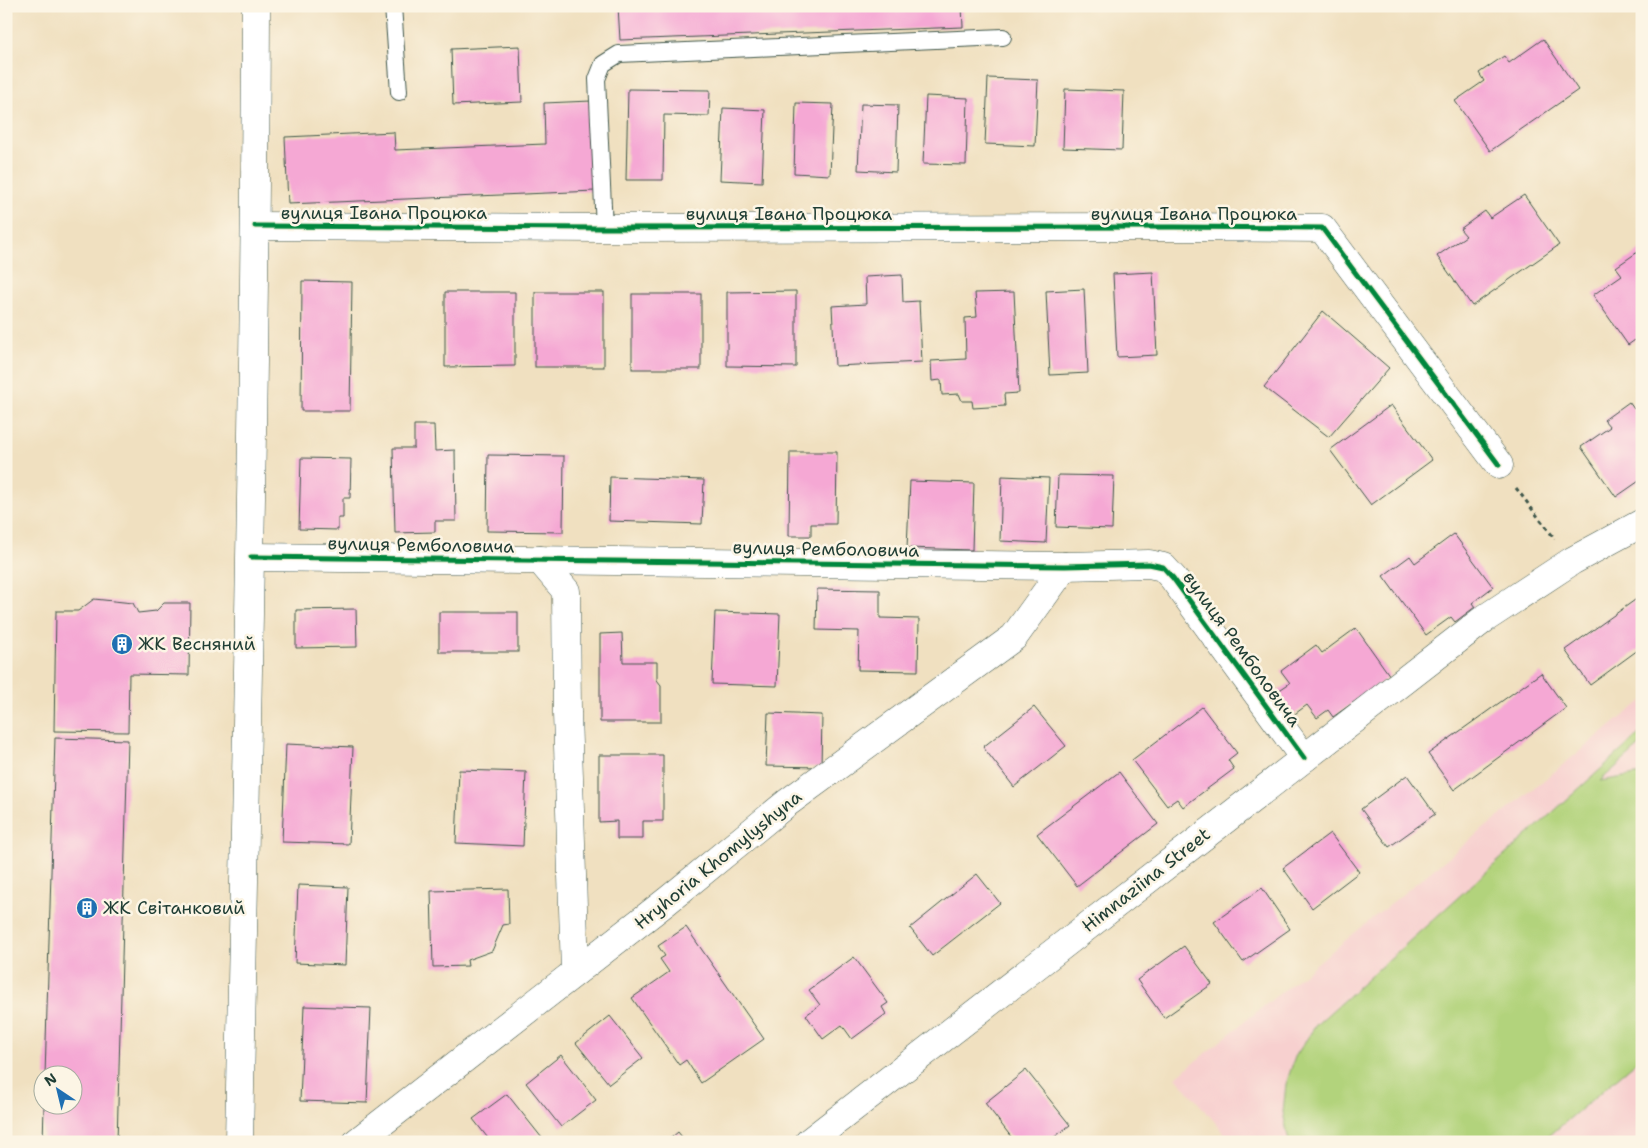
<svg xmlns="http://www.w3.org/2000/svg" width="1648" height="1148" font-family="'Shantell Sans',sans-serif">
  <style>
    .built { fill: #f7d0cf }
    .green { fill: #b2d37b; stroke: #688858 }
    .building { fill: #f5a8d4 }
    .lines { fill: none; stroke-linecap: round; stroke-linejoin: round }
    .lane-casing { stroke: #3e5549; stroke-width: 18 }
    .street-casing { stroke: #3e5549; stroke-width: 29 }
    .path { stroke: #3e5549; stroke-width: 3; stroke-dasharray: 4 4; stroke-linecap: butt }
    .lane { stroke: #fff; stroke-width: 16 }
    .street { stroke: #fff; stroke-width: 28 }
    .cycleway-casing { stroke: #fcf5e5; stroke-width: 8 }
    .cycleway { stroke: #00873e; stroke-width: 5 }
    .labels { text-anchor: middle; dominant-baseline: central; stroke-width: 5; stroke-linejoin: round; paint-order: stroke }
    .street-label { font-size: 18px; fill: #1f3d34; stroke: #fcf5e5 }
    .poi-label { font-size: 18px; fill: #1f3d34; stroke: #fcf5e5; text-anchor: start }
  </style>
  <rect width="100%" height="100%" fill="#fcf5e5"/>
  <filter id="ink" filterUnits="userSpaceOnUse"><feTurbulence type="fractalNoise" baseFrequency=".02" numOctaves="2"/><feDisplacementMap in="SourceGraphic" scale="10" xChannelSelector="R" yChannelSelector="G"/><feConvolveMatrix kernelMatrix="1 2 1 2 8 2 1 2 1" color-interpolation-filters="sRGB"/></filter>
  <filter id="wash" filterUnits="userSpaceOnUse"><feTurbulence type="fractalNoise" baseFrequency=".0096" numOctaves="4" result="noise"/><feDisplacementMap in="SourceGraphic" scale="20" xChannelSelector="R" yChannelSelector="G"/><feGaussianBlur stdDeviation="1.12" result="paint"/><feColorMatrix in="noise" values="0 0 0 0 0 0 0 0 0 0 0 0 0 0 0 0 0 1.4 0 .05"/><feComposite in="paint" operator="in"/></filter>
  <g filter="url(#wash)">
    <rect width="100%" height="100%" fill="#f0e0c0"/>
    <!-- built -->
    <polygon class="built" points="1642,701 1642,1142 1232,1142 1176,1077"/>
    <!-- green -->
    <polygon class="green" points="1642,732 1642,744 1600,781 1642,774 1642,1057 1542,1142 1289,1142 1283,1112 1286,1084 1295,1057 1316,1025"/>
    <g id="blocks">
      <!-- building -->
      <g class="building">
        <polygon points="618,6 962,6 963,27 620,40"/>
        <polygon points="1543,39 1578,90 1490,151 1455,101 1484,81 1479,73 1504,56 1509,63"/>
        <polygon points="520,46 522,102 453,105 451,49"/>
        <polygon points="988,78 1038,80 1035,146 985,144"/>
        <polygon points="628,89 710,90 709,116 664,115 663,180 626,180"/>
        <polygon points="1065,89 1124,91 1122,150 1063,148"/>
        <polygon points="926,96 968,98 966,165 923,164"/>
        <polygon points="591,101 595,191 288,204 285,137 394,132 395,150 545,144 544,103"/>
        <polygon points="796,103 833,104 830,175 794,173"/>
        <polygon points="861,104 898,105 896,172 858,170"/>
        <polygon points="723,108 765,110 762,182 720,180"/>
        <polygon points="1524,195 1559,245 1472,306 1437,256 1466,236 1460,229 1485,211 1490,218"/>
        <polygon points="1642,249 1642,335 1628,345 1593,295 1622,275 1616,267"/>
        <polygon points="1153,272 1157,355 1117,357 1113,274"/>
        <polygon points="902,275 903,302 919,301 922,362 835,366 832,306 866,304 865,277"/>
        <polygon points="302,281 352,282 350,411 301,411"/>
        <polygon points="1084,289 1088,373 1050,375 1046,291"/>
        <polygon points="796,291 796,367 727,366 727,292"/>
        <polygon points="445,292 515,292 515,366 445,367"/>
        <rect x="535" y="292" width="69" height="75"/>
        <polygon points="1014,292 1019,393 1004,394 1005,406 973,408 972,401 962,401 959,394 942,395 941,380 932,381 931,361 966,359 965,318 977,317 975,293"/>
        <rect x="632" y="294" width="69" height="75"/>
        <polygon points="1323,311 1389,368 1329,437 1264,387"/>
        <polygon points="1629,402 1634,409 1642,404 1642,479 1616,497 1581,447 1610,427 1604,420"/>
        <polygon points="1391,405 1432,460 1371,505 1330,450"/>
        <polygon points="414,425 434,425 435,451 455,450 456,521 435,521 435,532 395,533 393,448 414,448"/>
        <polygon points="790,452 837,452 836,524 811,524 811,536 789,536"/>
        <polygon points="488,455 564,456 563,532 487,531"/>
        <polygon points="301,458 351,459 350,498 343,498 343,518 338,518 338,530 299,529"/>
        <polygon points="1058,475 1114,476 1112,529 1056,527"/>
        <polygon points="1002,476 1049,478 1046,543 1000,541"/>
        <polygon points="610,477 704,480 702,524 609,521"/>
        <polygon points="910,481 974,483 972,550 907,548"/>
        <polygon points="1454,534 1493,587 1472,603 1475,607 1455,622 1451,617 1426,635 1383,576 1410,556 1415,563"/>
        <polygon points="817,589 880,590 880,618 919,619 918,671 858,670 859,631 816,630"/>
        <polygon points="1642,595 1642,647 1590,685 1565,650"/>
        <polygon points="94,599 133,603 138,613 156,611 164,603 190,603 189,675 129,674 128,732 54,731 56,611 78,611"/>
        <polygon points="356,609 357,647 296,648 296,610"/>
        <rect x="439" y="612" width="79" height="40"/>
        <polygon points="715,612 780,614 777,686 712,684"/>
        <polygon points="1356,628 1390,676 1333,717 1328,710 1317,718 1307,705 1292,716 1275,693 1290,683 1281,671 1316,645 1322,653"/>
        <polygon points="622,633 623,662 657,662 657,680 661,685 661,722 600,722 600,634"/>
        <polygon points="1541,673 1566,708 1454,790 1428,754"/>
        <polygon points="1034,707 1066,746 1014,787 983,747"/>
        <polygon points="1202,707 1237,753 1228,760 1234,769 1183,807 1177,799 1167,806 1132,760"/>
        <polygon points="768,713 822,715 821,767 766,766"/>
        <polygon points="55,738 128,740 117,1142 43,1142 44,1106 72,1106 72,1076 45,1076"/>
        <polygon points="286,744 353,747 349,844 282,842"/>
        <polygon points="599,755 663,755 663,821 643,821 643,839 617,839 617,821 599,822"/>
        <polygon points="459,770 526,772 523,846 456,843"/>
        <polygon points="1119,772 1158,824 1077,886 1037,834"/>
        <polygon points="1407,775 1435,814 1389,847 1361,809"/>
        <polygon points="1330,833 1359,872 1312,908 1283,868"/>
        <polygon points="977,874 1000,903 932,956 910,928"/>
        <polygon points="298,885 348,887 345,965 295,963"/>
        <polygon points="1262,888 1290,929 1243,962 1214,922"/>
        <polygon points="508,889 509,924 503,925 492,951 467,960 468,966 433,967 431,891"/>
        <polygon points="686,927 764,1039 701,1083 686,1060 679,1065 632,998 669,972 660,959 665,956 658,946"/>
        <polygon points="1184,946 1212,984 1164,1018 1137,980"/>
        <polygon points="854,957 888,1003 882,1007 886,1014 852,1039 842,1025 823,1039 806,1015 820,1005 809,990"/>
        <polygon points="304,1006 371,1008 367,1103 300,1101"/>
        <polygon points="610,1016 643,1058 609,1084 576,1043"/>
        <polygon points="561,1055 596,1100 561,1127 526,1083"/>
        <polygon points="1026,1070 1070,1125 1048,1142 1015,1142 985,1103"/>
        <polygon points="507,1094 542,1138 537,1142 491,1142 473,1119"/>
        <polygon points="678,1132 686,1142 666,1142"/>
      </g>
    </g>
  </g>
  <g filter="url(#ink)">
    <use href="#blocks" fill-opacity="0" stroke="#3e5549" stroke-width="1"/>
    <g class="lines">
      <!-- lane casing -->
      <g class="lane-casing">
        <g id="lane">
          <polyline points="393,6 399,92"/>
          <polyline points="604,228 597,79 603,64 619,54 1003,37"/>
        </g>
      </g>
      <!-- street casing -->
      <g class="street-casing">
        <g id="street">
          <polyline points="255,226 604,228 1174,227 1322,228 1499,465"/>
          <polyline points="251,557 1065,566 1149,564 1163,567 1173,578 1304,758"/>
          <polyline points="540,560 566,591 567,713 575,972"/>
          <path d="M239,1142C246,763 255,385 256,6"/>
          <polyline points="357,1142 667,901 787,803 1014,637 1065,566"/>
          <polyline points="809,1142 1484,619 1572,561 1642,523"/>
        </g>
      </g>
      <!-- path -->
      <g class="path">
        <polyline points="1516,488 1555,539"/>
        <polyline points="1641,1057 1642,1058"/>
      </g>
      <!-- lane -->
      <use href="#lane" class="lane"/>
      <!-- street -->
      <use href="#street" class="street"/>
      <!-- cycleway casing -->
      <g class="cycleway-casing">
        <g id="cycleway">
          <polyline points="255,226 604,228 1174,227 1322,228 1499,465"/>
          <polyline points="251,557 1065,566 1149,564 1163,567 1173,578 1304,758"/>
        </g>
      </g>
      <!-- cycleway -->
      <use href="#cycleway" class="cycleway"/>
    </g>
  </g>
  <!-- icons -->
  <defs>
    <g id="building-disc" transform="scale(1.125)"><circle r="9.5" fill="#1f6fb2" stroke="#fcf5e5"/><path d="M-4-6H4V6H1V3H-1V6H-4ZM-2.5-4.3h1.7v1.8h-1.7ZM.8-4.3h1.7v1.8H.8ZM-2.5-1h1.7V.8h-1.7ZM.8-1h1.7V.8H.8Z" fill="#fff"/></g>
  </defs>
  <g fill-rule="evenodd">
    <use href="#building-disc" x="122" y="644"/>
    <use href="#building-disc" x="87" y="908"/>
  </g>
  <g class="labels">
    <!-- street labels -->
    <g class="street-label">
      <text x="384" y="213">вулиця Івана Процюка</text>
      <text x="789" y="214">вулиця Івана Процюка</text>
      <text x="1194" y="214">вулиця Івана Процюка</text>
      <text transform="translate(421 545) rotate(1)">вулиця Ремболовича</text>
      <text transform="translate(826 549) rotate(1)">вулиця Ремболовича</text>
      <text transform="translate(1242 649) rotate(54)">вулиця Ремболовича</text>
      <text transform="translate(718 860) rotate(-39)">Hryhoria Khomylyshyna</text>
      <text transform="translate(1146 880) rotate(-38)">Himnaziina Street</text>
    </g>
    <!-- poi labels -->
    <g class="poi-label">
      <text x="138" y="644">ЖК Весняний</text>
      <text x="103" y="908">ЖК Світанковий</text>
    </g>
  </g>
  <!-- margin -->
  <rect width="1648" height="1148" fill="none" stroke="#fcf5e5" stroke-width="25"/>
  <!-- north arrow -->
  <g transform="translate(58 1090) rotate(325)"><circle r="24" fill="#fcf5e5" stroke="#a4ab9e"/>
  <path d="M0-4L9 19L0 12L-9 19Z" fill="#1f6fb2"/>
  <text y="-8" font-size="14" font-weight="bold" text-anchor="middle" fill="#1f3d34">N</text>
  </g>
</svg>
